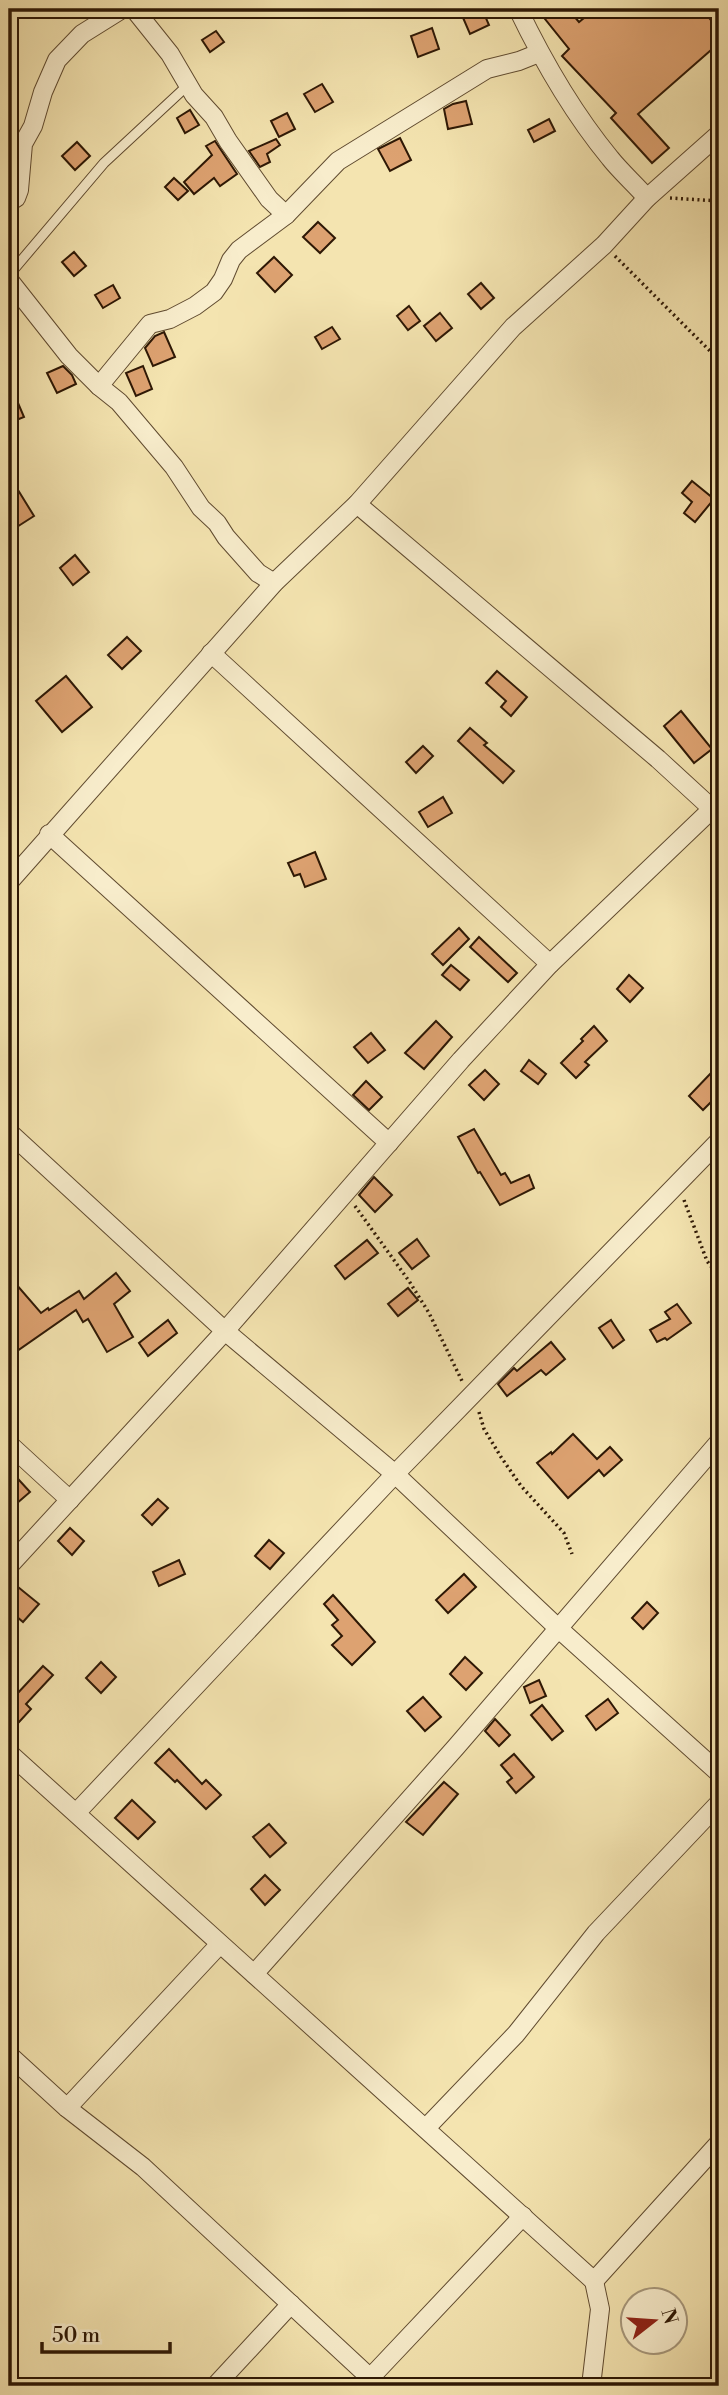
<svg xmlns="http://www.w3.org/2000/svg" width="728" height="2395" font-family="'Libre Bodoni',serif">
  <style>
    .building { fill: #dda271; stroke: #2e1805; stroke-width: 2 }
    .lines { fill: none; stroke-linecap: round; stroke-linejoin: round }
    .lane-casing { stroke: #604b30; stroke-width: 11 }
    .street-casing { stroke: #604b30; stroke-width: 20 }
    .path { stroke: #2e1805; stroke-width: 3.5; stroke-dasharray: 2 3.5; stroke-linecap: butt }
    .lane { stroke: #f8edcc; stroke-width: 9 }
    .street { stroke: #f8edcc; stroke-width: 18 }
  </style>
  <rect width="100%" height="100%" fill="#f4e4b0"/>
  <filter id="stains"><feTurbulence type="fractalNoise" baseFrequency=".00286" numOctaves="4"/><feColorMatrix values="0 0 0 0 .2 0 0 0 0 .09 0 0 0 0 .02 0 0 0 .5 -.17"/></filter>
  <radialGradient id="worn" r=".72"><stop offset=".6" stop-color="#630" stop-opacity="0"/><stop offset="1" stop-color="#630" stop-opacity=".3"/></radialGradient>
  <!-- building -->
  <g class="building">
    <polygon points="472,9 482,9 489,25 470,34 461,13"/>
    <polygon points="537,9 568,9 579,22 595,9 702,9 719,30 719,43 638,114 669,148 652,163 611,118 616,113 562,56 569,49"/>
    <polygon points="432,28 439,49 418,57 411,36"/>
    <polygon points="216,31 224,42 210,52 202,40"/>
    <polygon points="322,84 333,102 315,112 304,94"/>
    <polygon points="466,101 472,124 448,129 444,109 453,104"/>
    <polygon points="190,110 199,125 185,133 177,118"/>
    <polygon points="287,113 295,129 279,137 271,121"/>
    <polygon points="549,119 555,131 534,142 528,130"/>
    <polygon points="400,138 411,160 390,171 378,149"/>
    <polygon points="276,139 280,145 267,154 270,162 260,167 249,151"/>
    <polygon points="215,141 237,174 220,186 214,178 194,194 184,182 212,155 206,146"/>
    <polygon points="77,142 90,156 75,170 62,156"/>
    <polygon points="174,178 188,191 178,200 165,187"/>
    <polygon points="318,222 335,238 320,253 303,237"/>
    <polygon points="74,252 86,266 74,276 62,262"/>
    <polygon points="274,257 292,275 275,292 257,273"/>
    <polygon points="481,283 494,298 481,309 468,294"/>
    <polygon points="113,285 120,298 103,308 95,295"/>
    <polygon points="409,306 420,321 408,330 397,316"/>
    <polygon points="440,313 452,328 436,341 424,326"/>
    <polygon points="332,327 340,339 322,349 315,337"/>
    <polygon points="164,332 175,357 153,366 145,348 155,336"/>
    <polygon points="63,366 72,375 76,384 57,393 47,373"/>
    <polygon points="143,366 152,389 136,396 126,373"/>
    <polygon points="9,382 24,417 9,423"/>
    <polygon points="692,481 714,499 695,522 684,513 692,502 682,493"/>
    <polygon points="18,490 34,516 9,532 9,496"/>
    <polygon points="75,555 89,572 73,585 60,568"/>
    <polygon points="127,637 141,651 122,669 108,655"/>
    <polygon points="497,671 527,697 511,716 501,707 506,701 486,683"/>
    <polygon points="66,676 92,707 62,732 36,701"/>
    <polygon points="681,711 712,749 694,763 664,726"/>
    <polygon points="470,728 487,743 484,745 514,771 503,783 458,741"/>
    <polygon points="423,746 433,756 416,773 406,762"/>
    <polygon points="443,797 452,813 428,827 419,812"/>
    <polygon points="315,852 326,879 305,887 300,874 294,876 288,863"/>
    <polygon points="459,928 469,939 443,965 432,954"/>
    <polygon points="479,937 517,973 508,982 470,947"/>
    <polygon points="451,965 469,980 460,990 442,975"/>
    <polygon points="629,975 643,988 630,1002 617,989"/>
    <polygon points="436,1021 452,1037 424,1069 405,1053"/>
    <polygon points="594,1026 607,1041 585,1062 589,1065 576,1078 561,1063 583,1041 581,1039"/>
    <polygon points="371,1033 385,1050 368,1063 354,1047"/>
    <polygon points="529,1060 546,1074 538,1084 521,1071"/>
    <polygon points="485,1070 499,1084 484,1100 469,1085"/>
    <polygon points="711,1073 719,1082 719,1094 703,1110 689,1096"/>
    <polygon points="366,1081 382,1097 369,1110 353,1095"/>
    <polygon points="474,1129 501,1175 505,1173 511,1183 529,1175 534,1188 500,1205 480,1172 478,1173 458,1137"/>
    <polygon points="374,1177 392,1195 375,1212 359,1195"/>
    <polygon points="417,1239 429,1256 412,1269 399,1253"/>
    <polygon points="367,1240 378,1253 345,1279 335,1266"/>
    <polygon points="116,1273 130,1291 114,1304 133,1337 107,1352 88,1319 83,1322 76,1310 17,1351 9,1340 9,1276 41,1313 48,1308 49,1310 79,1291 84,1299"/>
    <polygon points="408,1288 418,1300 398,1316 388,1304"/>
    <polygon points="677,1304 691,1323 667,1340 665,1338 657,1342 650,1330 670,1319 665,1312"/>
    <polygon points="168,1320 177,1333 148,1356 139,1343"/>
    <polygon points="611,1320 624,1340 613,1348 599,1328"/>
    <polygon points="551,1342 565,1359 546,1375 541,1370 507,1396 498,1384 514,1368 517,1371"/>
    <polygon points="573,1434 597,1459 610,1447 622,1460 604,1476 599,1470 568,1498 537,1463 551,1452 552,1454"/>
    <polygon points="19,1480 30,1492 9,1510 9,1489"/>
    <polygon points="158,1499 168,1508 152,1525 142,1515"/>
    <polygon points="70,1528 84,1541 72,1555 58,1541"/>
    <polygon points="269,1540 284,1553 270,1569 255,1556"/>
    <polygon points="179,1560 185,1574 159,1586 153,1572"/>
    <polygon points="464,1574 476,1587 448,1613 436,1600"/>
    <polygon points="18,1587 39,1604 23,1622 9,1610 9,1598"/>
    <polygon points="333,1595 375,1642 352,1665 332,1645 342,1636 332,1625 338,1620 324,1604"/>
    <polygon points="647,1602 658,1613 643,1629 632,1618"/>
    <polygon points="465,1657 482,1673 466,1690 450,1674"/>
    <polygon points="101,1662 116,1677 101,1693 86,1678"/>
    <polygon points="43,1666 53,1675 26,1704 31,1709 9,1733 9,1688 16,1695"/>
    <polygon points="539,1680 546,1696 530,1703 524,1687"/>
    <polygon points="423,1697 441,1717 425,1731 407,1711"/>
    <polygon points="608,1699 618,1713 596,1730 586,1716"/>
    <polygon points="542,1705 563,1731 552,1740 531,1715"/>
    <polygon points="495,1719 510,1735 499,1746 485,1731"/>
    <polygon points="169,1749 202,1784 206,1780 221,1795 206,1809 177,1780 175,1782 155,1763"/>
    <polygon points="514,1754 534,1777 516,1793 507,1782 512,1778 501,1765"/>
    <polygon points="444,1782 458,1794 423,1835 406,1822"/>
    <polygon points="132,1800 155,1822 138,1839 115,1818"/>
    <polygon points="269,1824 286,1843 270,1857 253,1837"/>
    <polygon points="265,1875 280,1890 265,1905 251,1889"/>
  </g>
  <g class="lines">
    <!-- lane casing -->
    <g class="lane-casing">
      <polyline id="lane" points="9,275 104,163 188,85"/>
    </g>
    <!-- street casing -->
    <g class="street-casing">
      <g id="street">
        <polyline points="134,9 170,54 194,95 214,117 228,141 269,199 286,215"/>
        <path d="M518,9C543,61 573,113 610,158C621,172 635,184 647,198"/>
        <polyline points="9,201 16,198 19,190 23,144 33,126 43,92 57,60 82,34 122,9"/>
        <polyline points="9,280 69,356 99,386 119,402 174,467 201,508 217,523 226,537 258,573 274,583"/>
        <polyline points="99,386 150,324 170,319 195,306 214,292 223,279 231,260 239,250 286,215 338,161 487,69 519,61 539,53"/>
        <polyline points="357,504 658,759 719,815"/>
        <polyline points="211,653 550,964"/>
        <polyline points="49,834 389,1143"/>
        <polyline points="9,882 274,583 357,504 513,327 604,245 647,198 719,134"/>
        <polyline points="9,1132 225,1331 395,1474 559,1629 719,1773"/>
        <polyline points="9,1444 70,1500"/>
        <polyline points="9,1566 225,1331 461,1060 550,964 712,809"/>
        <polyline points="9,1753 594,2281 719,2143"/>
        <polyline points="77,1812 395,1474 719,1141"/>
        <polyline points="254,1974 456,1747 719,1442"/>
        <polyline points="9,2055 67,2108 143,2167 379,2386"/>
        <polyline points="67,2108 220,1944"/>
        <polyline points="426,2128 516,2034 596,1933 719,1803"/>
        <polyline points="370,2378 523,2216"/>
        <polyline points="215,2386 291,2304"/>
        <polyline points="591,2386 600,2309 594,2281"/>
      </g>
    </g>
    <!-- path -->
    <g class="path">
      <polyline points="670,198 719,201"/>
      <polyline points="615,256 719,360"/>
      <polyline points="684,1200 707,1261 719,1277"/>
      <polyline points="355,1206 409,1281 429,1313 462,1381"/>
      <polyline points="479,1412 484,1429 501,1457 521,1486 564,1533 572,1554"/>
    </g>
    <!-- lane -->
    <use href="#lane" class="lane"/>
    <!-- street -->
    <use href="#street" class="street"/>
  </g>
  <!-- margin -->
  <rect width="728" height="2395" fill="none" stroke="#f4e4b0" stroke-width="35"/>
  <rect x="10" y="10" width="707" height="2374" fill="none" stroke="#2e1805" stroke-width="3.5"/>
  <rect x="18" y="18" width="693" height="2360" fill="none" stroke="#2e1805" stroke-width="2"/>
  <!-- north arrow -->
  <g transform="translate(654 2321) rotate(73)"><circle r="33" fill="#f8edcc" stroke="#a7987c" stroke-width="2"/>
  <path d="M0-5L12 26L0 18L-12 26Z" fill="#8f2418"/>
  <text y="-10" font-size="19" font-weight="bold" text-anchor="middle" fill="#2e1805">N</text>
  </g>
  <!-- scale -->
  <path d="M42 2342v10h128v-10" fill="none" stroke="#2e1805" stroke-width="3.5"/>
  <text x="52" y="2342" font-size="21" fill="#2e1805" stroke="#f8edcc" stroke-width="5" paint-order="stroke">50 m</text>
  <rect width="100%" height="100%" filter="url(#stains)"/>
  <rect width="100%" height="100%" fill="url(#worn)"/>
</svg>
